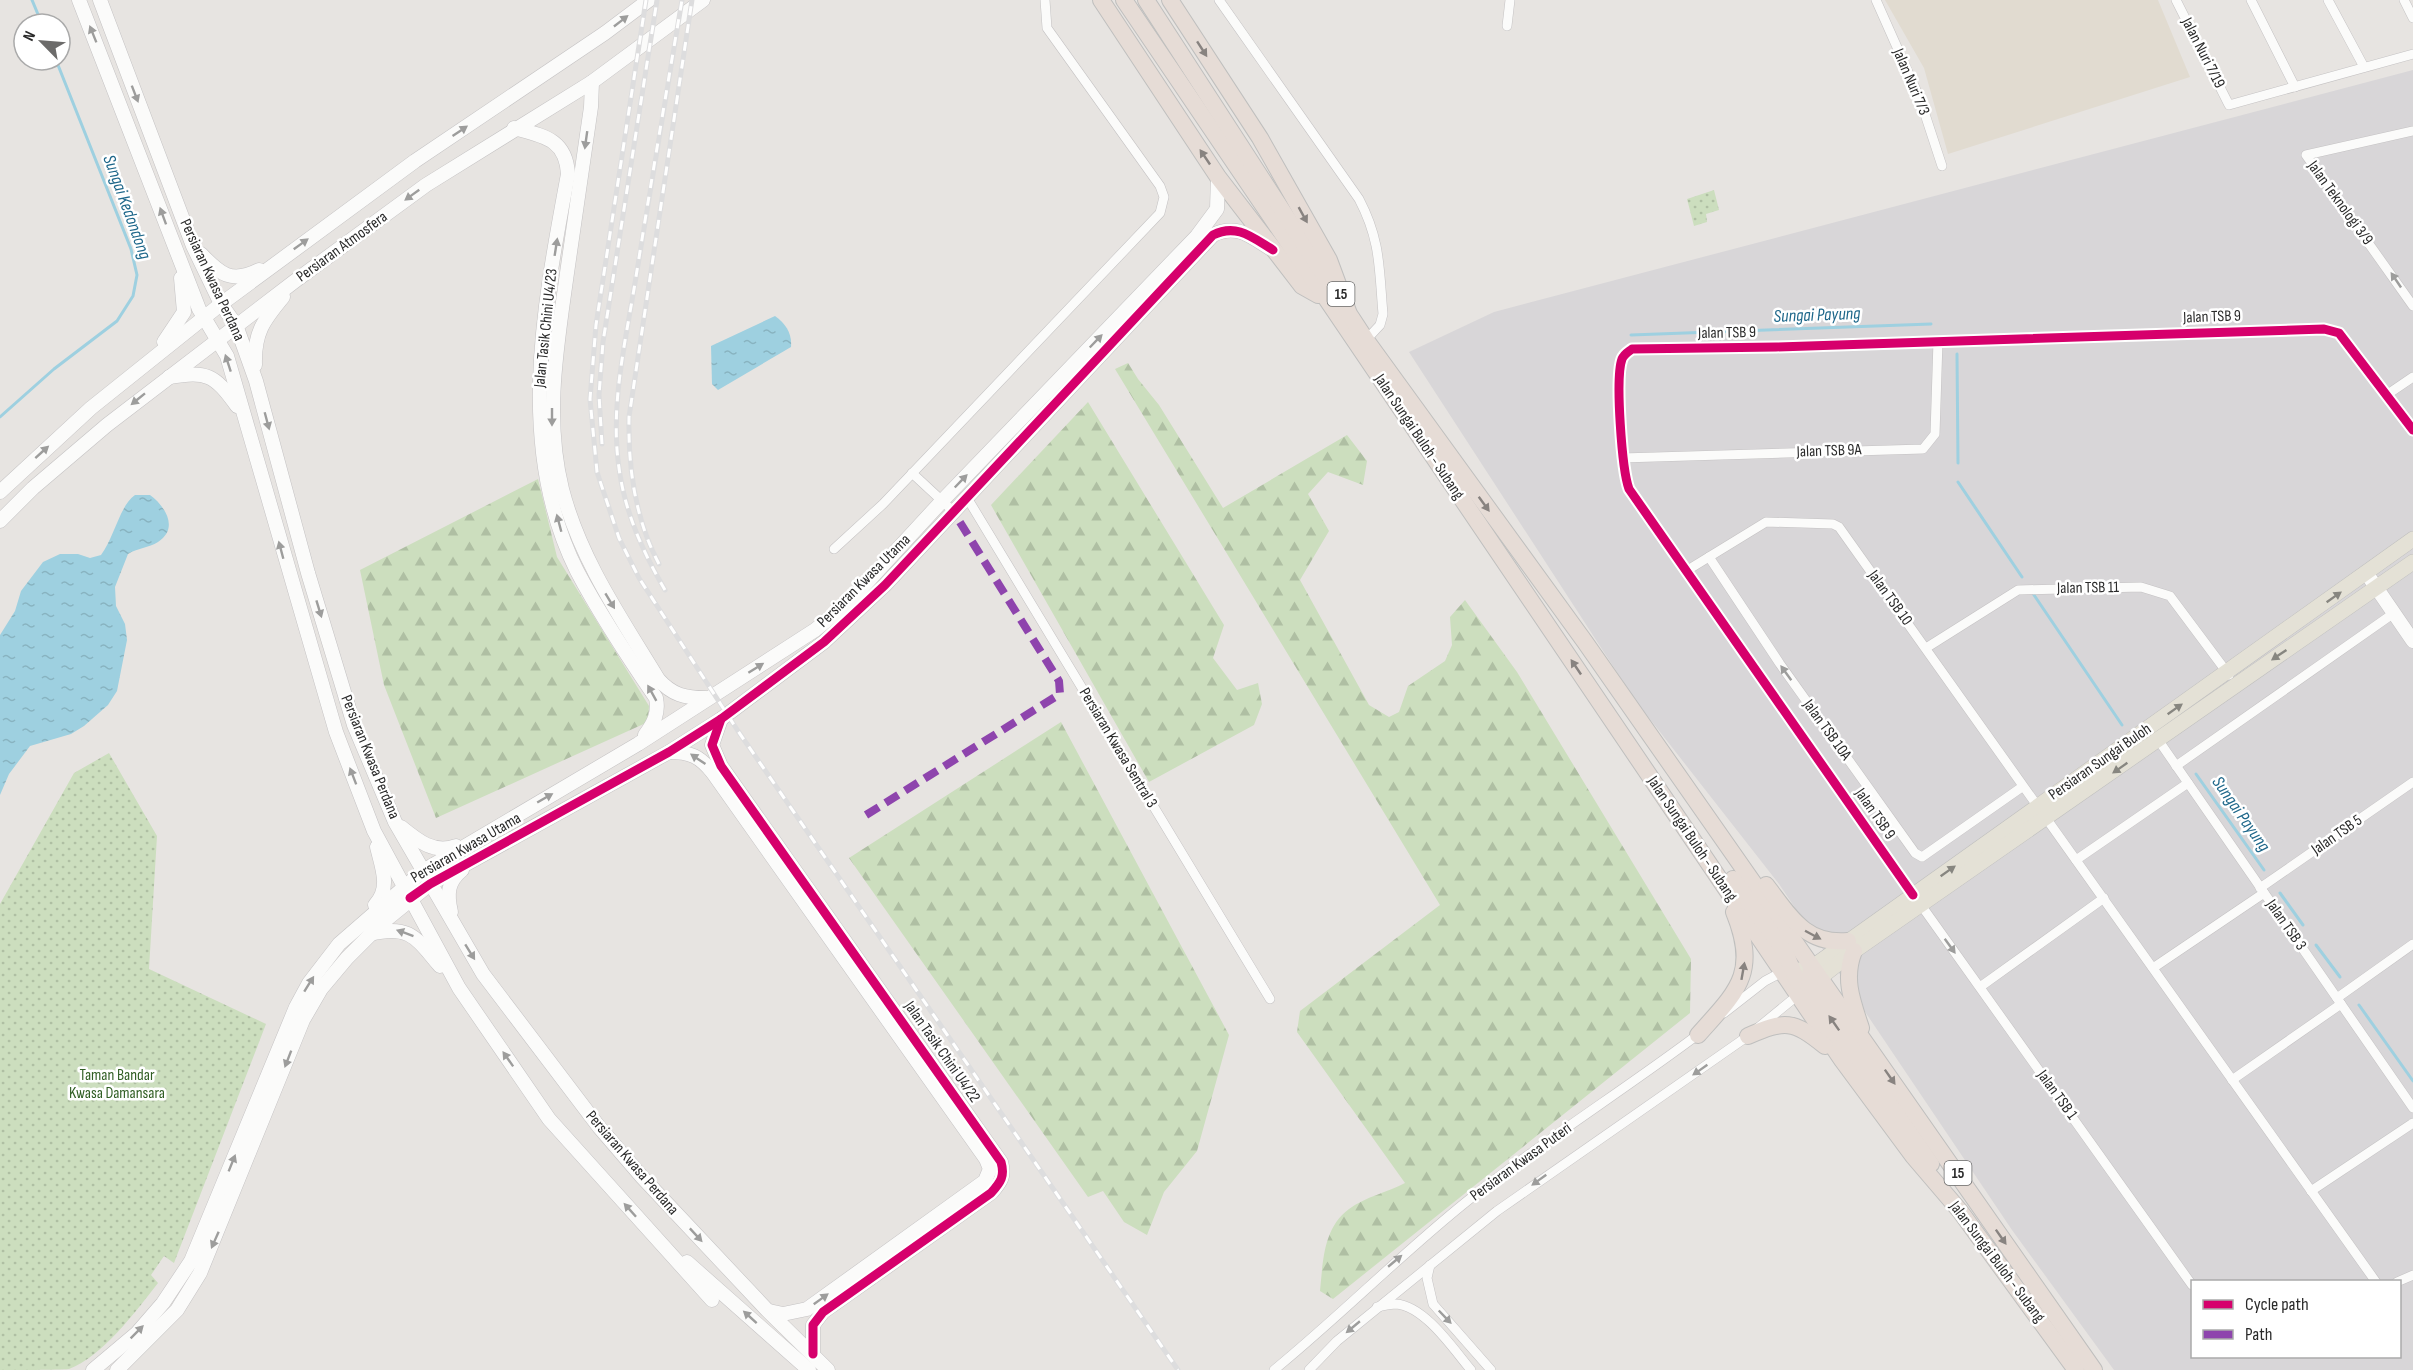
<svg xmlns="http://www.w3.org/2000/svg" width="2413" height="1370" font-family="'Sofia Sans Condensed',sans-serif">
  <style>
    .industrial { fill: #d8d6d8; fill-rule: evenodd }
    .education { fill: #e1dbd0 }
    .forest { fill: url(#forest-firs) }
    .park { fill: url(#park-dots) }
    .water { fill: url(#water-ripples) }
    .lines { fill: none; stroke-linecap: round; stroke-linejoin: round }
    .stream { stroke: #9ed0e0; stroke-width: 3 }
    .street-casing { stroke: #c4c2c3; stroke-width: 10 }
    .secondary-casing { stroke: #c4c2c3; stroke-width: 15 }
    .primary-casing { stroke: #bfbfbe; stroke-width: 16 }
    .highway-casing { stroke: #bfbfbe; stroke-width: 18 }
    .street { stroke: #fbfbfa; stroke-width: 9 }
    .secondary { stroke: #fbfbfa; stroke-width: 14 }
    .primary { stroke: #e4e1d6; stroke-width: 15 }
    .highway { stroke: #e6dcd6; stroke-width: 16 }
    .rail-casing { stroke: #ddddde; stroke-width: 5 }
    .rail { stroke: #fff; stroke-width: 3; stroke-dasharray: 9; stroke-linecap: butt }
    .quiet { stroke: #8e44ad; stroke-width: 8; stroke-dasharray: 15 8; stroke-linecap: butt }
    .cycleway-casing { stroke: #fff; stroke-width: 13 }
    .cycleway { stroke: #d6006c; stroke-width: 9 }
    .oneway { fill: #9d9d9c }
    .oneway2 { fill: #888380 }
    .oneway3 { fill: #878680 }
    .labels { text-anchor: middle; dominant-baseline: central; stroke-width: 5; stroke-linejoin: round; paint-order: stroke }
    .shield { fill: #fff; stroke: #6a6a6a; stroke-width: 1.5 }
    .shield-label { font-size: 15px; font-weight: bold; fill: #2a2a2a }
    .street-label { font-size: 16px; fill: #2a2a2a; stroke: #fff }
    .park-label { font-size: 16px; fill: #305e23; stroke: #fff }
    .water-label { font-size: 18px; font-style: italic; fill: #1e678a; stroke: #fff }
  </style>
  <defs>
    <pattern id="forest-firs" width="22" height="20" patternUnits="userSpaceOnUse" patternTransform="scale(1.5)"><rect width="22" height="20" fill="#ccdebe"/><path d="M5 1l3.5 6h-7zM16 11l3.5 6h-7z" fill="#afbfa3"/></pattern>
    <pattern id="park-dots" width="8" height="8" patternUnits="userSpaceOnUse" patternTransform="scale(1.5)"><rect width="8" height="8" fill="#ccdebe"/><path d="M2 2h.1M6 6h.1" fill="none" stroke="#afbfa3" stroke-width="1.8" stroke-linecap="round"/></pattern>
    <pattern id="water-ripples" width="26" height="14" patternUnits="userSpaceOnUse" patternTransform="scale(1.5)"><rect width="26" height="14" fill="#9ed0e0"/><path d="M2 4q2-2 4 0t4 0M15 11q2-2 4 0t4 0" fill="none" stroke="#88b3c0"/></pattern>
  </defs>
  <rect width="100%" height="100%" fill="#e7e4e1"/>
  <!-- industrial -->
  <path class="industrial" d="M2413,70V1370H2114L2012,1230L1779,884L1635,700L1409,352L1494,312ZM2192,1282H2400V1356H2192Z"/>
  <!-- education -->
  <polygon class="education" points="1885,0 2158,0 2190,77 1948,154 1924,68"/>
  <!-- forest -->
  <g class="forest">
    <path d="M1128,363L1138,379L1159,405L1223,508L1347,435L1367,461L1363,485L1328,472L1308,494L1329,531L1300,580L1369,705L1389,717L1399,712L1408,686L1445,661L1452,645L1450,617L1465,600L1517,672L1691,959L1690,1013L1333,1299L1320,1291C1323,1262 1323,1228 1349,1209C1365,1197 1388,1192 1405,1183L1297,1032L1300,1011L1440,905L1115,369Z"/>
    <polygon points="1088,402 1224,625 1213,658 1237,690 1258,683 1262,704 1254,725 1149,782 991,505"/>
    <polygon points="538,479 557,557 649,706 648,722 436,818 384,685 360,570"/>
    <polygon points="1061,722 1229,1035 1197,1151 1164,1192 1147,1235 1124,1222 1103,1191 1088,1197 849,858"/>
  </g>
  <!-- park -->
  <g class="park">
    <polygon points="1714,190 1719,210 1706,214 1707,222 1694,226 1687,199"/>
    <path d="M109,753L157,836L149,969L266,1024L174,1263L164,1256L151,1275L158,1283C136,1311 103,1356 69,1369C58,1370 15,1370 0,1370V904L74,773Z"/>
  </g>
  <!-- water -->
  <g class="water">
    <path d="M775,316C786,324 792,333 791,347L718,390L712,384L711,346Z"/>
    <path d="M135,495H150C164,505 180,528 158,542C149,548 137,548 128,554L115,587L116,606L125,624L127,640L117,691L108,705L84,726L71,734L30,746L9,774L0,795V635L15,611L21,591L43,562L60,554H78L90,558L101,555C114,538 120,505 135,495Z"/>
  </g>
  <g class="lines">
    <!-- stream -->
    <g class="stream">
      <polyline points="32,0 42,24"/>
      <polyline points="1631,335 1931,324"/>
      <polyline points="1957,354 1958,463"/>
      <polyline points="0,417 54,369 117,321 133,296 137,275 131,249 56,60"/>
      <polyline points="1958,482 2022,577"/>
      <polyline points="2034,595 2122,725"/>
      <polyline points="2196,774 2264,870"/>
      <polyline points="2280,893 2303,925"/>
      <polyline points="2316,945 2340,977"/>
      <polyline points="2359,1005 2413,1081"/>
    </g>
    <!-- street casing -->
    <g class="street-casing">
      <g id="street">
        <path d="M1219,0L1359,199C1381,241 1379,269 1383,314L1380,325L1366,340"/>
        <polyline points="1876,0 1920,99 1942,166"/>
        <polyline points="2176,0 2229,105 2413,54"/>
        <polyline points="2251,0 2295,87"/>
        <polyline points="2328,0 2364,67"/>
        <polyline points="2404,0 2413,18"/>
        <polyline points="1507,26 1510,0"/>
        <polyline points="2413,131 2306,155 2413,306"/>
        <polyline points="2388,394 2413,377"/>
        <polyline points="1622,458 1923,449 1935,434 1938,341"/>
        <polyline points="912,473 953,511"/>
        <polyline points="966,496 1270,999"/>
        <polyline points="834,549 883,504 1160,213 1164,197 1160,186 1047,28 1045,0"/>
        <polyline points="1709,557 1780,664 1915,853 1922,857 2022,787"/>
        <polyline points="1686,571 1766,522 1833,524 1839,527 2376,1282"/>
        <polyline points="1926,648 2018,590 2141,587 2170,596 2229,675"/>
        <polyline points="2159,741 2413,1108"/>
        <polyline points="2176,766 2394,613"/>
        <polyline points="2076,860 2188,783"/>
        <polyline points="2260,888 2413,782"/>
        <path d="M1913,895L1629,489C1622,470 1615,378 1622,359C1624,354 1628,352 1632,349L1776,347L2324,329L2339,333L2413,430"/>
        <polyline points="1921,905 2192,1285"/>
        <polyline points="2153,968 2264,893"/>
        <polyline points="1980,987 2104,898"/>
        <polyline points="2337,998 2413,944"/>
        <polyline points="1724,1013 1765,981 1782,972"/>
        <polyline points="2232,1080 2341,1004"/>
        <polyline points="2311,1191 2413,1123"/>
        <polyline points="1430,1265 1427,1278 1433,1304 1491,1370"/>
        <polyline points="2397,1282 2413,1275"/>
        <path d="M1377,1307C1383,1306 1390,1304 1396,1304C1425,1306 1454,1350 1471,1370"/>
        <path d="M1274,1370C1340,1316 1400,1255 1466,1202C1541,1142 1623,1091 1700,1033"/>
        <polyline points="1309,1370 1337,1341 1497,1211 1748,1036 1798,995"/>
      </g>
    </g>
    <!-- secondary casing -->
    <g class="secondary-casing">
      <g id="secondary">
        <polyline points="79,0 199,309 227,356 336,732 374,831 459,988 549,1119 712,1300"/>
        <polyline points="100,0 193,246 221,304 236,325 256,381 308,573 354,725 395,822 483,974 599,1127 642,1177 767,1310 828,1370"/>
        <path d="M592,82L591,107C583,163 575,218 567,273C557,346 544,417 562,489C580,559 621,618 658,679C672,695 685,698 706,698"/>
        <path d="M514,128C544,136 566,139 568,174C544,303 515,448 577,571C600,615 628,657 656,698C659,713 654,723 645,735"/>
        <path d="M201,254C220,274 231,284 259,270"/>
        <polyline points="164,342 184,312 181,278"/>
        <path d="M255,365C254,333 263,321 283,297"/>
        <path d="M169,377C207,371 214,374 237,406"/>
        <polyline points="0,492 91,408 221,304 415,161 605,33 649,0"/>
        <polyline points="0,521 33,488 107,425 295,281 426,185 592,82 703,0"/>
        <polyline points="2367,574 2413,641"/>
        <path d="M721,719L712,745L721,766L1001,1162C1005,1176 1001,1182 991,1193L823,1312L813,1325V1354"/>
        <path d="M669,752C690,752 700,756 713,773L986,1159L990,1169L985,1181L807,1309L783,1314L769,1311"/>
        <path d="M401,827C418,841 434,854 456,846"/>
        <path d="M375,905C391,888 382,868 377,847"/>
        <path d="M451,912C447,895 447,882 462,870"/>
        <path d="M370,934C410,924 416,938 440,966"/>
        <polyline points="687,1262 809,1370"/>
        <polyline points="93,1370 137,1333 163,1303 191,1261 296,1007 309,983 339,944 423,871 638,744 815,630 848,603 942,501 1197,236 1217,209 1218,177"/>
        <path d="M117,1370L177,1310L200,1273L303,1020L321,989L347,958L382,923L430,884L669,752L721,719L824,642L885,585L1213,235C1237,223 1251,237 1271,249"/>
      </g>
    </g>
    <!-- primary casing -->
    <g class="primary-casing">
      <g id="primary">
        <polyline points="1800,970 1811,968 2413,539"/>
        <polyline points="1812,984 1854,951 2413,562"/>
      </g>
    </g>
    <!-- highway casing -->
    <g class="highway-casing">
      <g id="highway">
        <polyline points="1101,0 1218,177 1302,286 1318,295"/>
        <polyline points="1124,0 1842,1060 1913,1156 1960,1211 2076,1370"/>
        <polyline points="1146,0 1330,284"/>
        <polyline points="1170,0 1260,138 1329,260 1349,314 1366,340 1585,642 2094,1370"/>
        <polyline points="1733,879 1785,952 1797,981"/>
        <path d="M1766,885C1790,916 1805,945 1848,941"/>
        <path d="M1854,951C1843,978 1852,1001 1861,1028"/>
        <polyline points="1811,968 1809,986 1931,1164"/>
        <path d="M1698,1035C1737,991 1759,974 1734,912"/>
        <path d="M1748,1036C1785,1020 1793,1020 1825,1046"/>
      </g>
    </g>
    <!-- street -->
    <use href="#street" class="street"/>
    <!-- secondary -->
    <use href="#secondary" class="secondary"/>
    <!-- primary -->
    <use href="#primary" class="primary"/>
    <!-- highway -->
    <use href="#highway" class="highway"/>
    <!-- rail casing -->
    <g class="rail-casing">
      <g id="rail">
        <polyline points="646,0 596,325 590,399 597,472 619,538 639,578 738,731 1178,1370"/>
        <polyline points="602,444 599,395 603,342 657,0"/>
        <path d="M659,564C635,519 628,467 629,417L692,0"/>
        <path d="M665,590C643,552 625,513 619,468C610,406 625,344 635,283C650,188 666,94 682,0"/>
      </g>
    </g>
    <!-- rail -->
    <use href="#rail" class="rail"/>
    <!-- quiet -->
    <polyline class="quiet" points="866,815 1060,694 1059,681 953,511"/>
    <!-- cycleway casing -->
    <g class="cycleway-casing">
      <g id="cycleway">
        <path d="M721,719L712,745L721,766L1001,1162C1005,1176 1001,1182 991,1193L823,1312L813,1325V1354"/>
        <path d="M1913,895L1629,489C1622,470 1615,378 1622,359C1624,354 1628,352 1632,349L1776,347L2324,329L2339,333L2413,430"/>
        <path d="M410,898L430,884L669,752L721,719L824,642L885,585L1213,235C1237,223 1253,238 1273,250"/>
      </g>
    </g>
    <!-- cycleway -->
    <use href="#cycleway" class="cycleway"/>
  </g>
  <!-- one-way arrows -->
  <defs><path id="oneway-solid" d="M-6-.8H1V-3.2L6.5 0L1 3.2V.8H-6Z" transform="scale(1.5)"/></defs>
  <g class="oneway">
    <use href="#oneway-solid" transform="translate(621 21) rotate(-38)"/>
    <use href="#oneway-solid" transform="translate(93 34) rotate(-112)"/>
    <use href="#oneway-solid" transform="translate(135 94) rotate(69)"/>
    <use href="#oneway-solid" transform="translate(460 131) rotate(-34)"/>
    <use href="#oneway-solid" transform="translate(586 140) rotate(98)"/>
    <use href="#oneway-solid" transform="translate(412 195) rotate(144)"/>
    <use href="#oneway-solid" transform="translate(163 216) rotate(-110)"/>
    <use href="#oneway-solid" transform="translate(301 244) rotate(-36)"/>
    <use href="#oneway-solid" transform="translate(556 247) rotate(-81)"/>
    <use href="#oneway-solid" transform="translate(2396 280) rotate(-124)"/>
    <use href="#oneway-solid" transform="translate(1096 341) rotate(-46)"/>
    <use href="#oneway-solid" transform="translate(228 363) rotate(-108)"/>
    <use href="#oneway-solid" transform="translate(138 399) rotate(141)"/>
    <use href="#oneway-solid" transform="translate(552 417) rotate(90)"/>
    <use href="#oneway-solid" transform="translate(267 421) rotate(75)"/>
    <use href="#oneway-solid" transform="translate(42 452) rotate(-42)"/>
    <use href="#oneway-solid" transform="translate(961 481) rotate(-46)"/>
    <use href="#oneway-solid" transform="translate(559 523) rotate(-105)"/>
    <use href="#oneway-solid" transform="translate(281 550) rotate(-105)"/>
    <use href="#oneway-solid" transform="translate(610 601) rotate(59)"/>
    <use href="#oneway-solid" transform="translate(319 609) rotate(73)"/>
    <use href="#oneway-solid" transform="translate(756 668) rotate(-32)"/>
    <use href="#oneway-solid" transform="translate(1786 673) rotate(-126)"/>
    <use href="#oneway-solid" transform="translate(652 693) rotate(-119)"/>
    <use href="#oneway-solid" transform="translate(698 759) rotate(-146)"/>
    <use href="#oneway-solid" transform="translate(353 776) rotate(-111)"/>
    <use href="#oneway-solid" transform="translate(545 798) rotate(-30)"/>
    <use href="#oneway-solid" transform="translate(405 933) rotate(-160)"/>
    <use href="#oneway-solid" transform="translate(1950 946) rotate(54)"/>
    <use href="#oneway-solid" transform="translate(470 952) rotate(58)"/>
    <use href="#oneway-solid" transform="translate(309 984) rotate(-58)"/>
    <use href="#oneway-solid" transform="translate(288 1059) rotate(111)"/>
    <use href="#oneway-solid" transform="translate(508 1059) rotate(-125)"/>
    <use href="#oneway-solid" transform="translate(1700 1070) rotate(145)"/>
    <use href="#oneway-solid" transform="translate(232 1163) rotate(-68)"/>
    <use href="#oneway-solid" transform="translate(1539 1180) rotate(144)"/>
    <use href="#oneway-solid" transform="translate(630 1210) rotate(-132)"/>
    <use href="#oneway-solid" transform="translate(696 1235) rotate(47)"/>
    <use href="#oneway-solid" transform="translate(215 1240) rotate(114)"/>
    <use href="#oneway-solid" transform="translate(1395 1261) rotate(-40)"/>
    <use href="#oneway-solid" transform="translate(821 1299) rotate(-36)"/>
    <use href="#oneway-solid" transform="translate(750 1317) rotate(-138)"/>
    <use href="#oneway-solid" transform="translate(1445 1317) rotate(46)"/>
    <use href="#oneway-solid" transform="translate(1353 1327) rotate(140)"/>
    <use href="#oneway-solid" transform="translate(137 1332) rotate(-45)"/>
  </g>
  <g class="oneway2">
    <use href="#oneway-solid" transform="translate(1202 49) rotate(57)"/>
    <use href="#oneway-solid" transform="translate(1205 157) rotate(-124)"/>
    <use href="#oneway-solid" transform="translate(1303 215) rotate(61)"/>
    <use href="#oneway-solid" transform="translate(1484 504) rotate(54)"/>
    <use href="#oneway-solid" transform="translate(1576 667) rotate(-124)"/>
    <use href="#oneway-solid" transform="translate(1813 935) rotate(28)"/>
    <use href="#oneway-solid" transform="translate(1743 971) rotate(-80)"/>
    <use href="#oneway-solid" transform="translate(1834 1023) rotate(-125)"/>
    <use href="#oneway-solid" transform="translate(1890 1077) rotate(55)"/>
    <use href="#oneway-solid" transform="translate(2001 1237) rotate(55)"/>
  </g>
  <g class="oneway3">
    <use href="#oneway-solid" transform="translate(2334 597) rotate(-35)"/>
    <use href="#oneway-solid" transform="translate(2279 655) rotate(146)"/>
    <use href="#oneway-solid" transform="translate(2175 709) rotate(-35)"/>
    <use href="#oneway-solid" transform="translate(2120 768) rotate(145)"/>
    <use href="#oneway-solid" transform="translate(1948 871) rotate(-35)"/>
  </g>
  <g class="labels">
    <!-- shield labels -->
    <g class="shield">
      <rect x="1327.5" y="282" width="27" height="24" rx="4.5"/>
      <rect x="1944.5" y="1161" width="27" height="24" rx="4.5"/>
    </g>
    <g class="shield-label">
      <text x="1341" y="294">15</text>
      <text x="1958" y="1173">15</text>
    </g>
    <!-- street labels -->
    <g class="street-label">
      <text transform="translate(2203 53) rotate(63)">Jalan Nuri 7/19</text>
      <text transform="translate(1911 82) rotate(67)">Jalan Nuri 7/3</text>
      <text transform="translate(2340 203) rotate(54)">Jalan Teknologi 3/9</text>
      <text transform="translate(342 247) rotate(-36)">Persiaran Atmosfera</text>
      <text transform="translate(212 280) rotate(65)">Persiaran Kwasa Perdana</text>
      <text transform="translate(2212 317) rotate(-2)">Jalan TSB 9</text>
      <text transform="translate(546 328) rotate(-84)">Jalan Tasik Chini U4/23</text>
      <text transform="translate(1727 333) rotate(-1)">Jalan TSB 9</text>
      <text transform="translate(1419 437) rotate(56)">Jalan Sungai Buloh - Subang</text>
      <text transform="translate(1829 451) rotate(-2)">Jalan TSB 9A</text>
      <text transform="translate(864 581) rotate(-45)">Persiaran Kwasa Utama</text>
      <text transform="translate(2088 588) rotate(-1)">Jalan TSB 11</text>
      <text transform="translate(1890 598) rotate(54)">Jalan TSB 10</text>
      <text transform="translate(1827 730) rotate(54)">Jalan TSB 10A</text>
      <text transform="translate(1118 748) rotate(59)">Persiaran Kwasa Sentral 3</text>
      <text transform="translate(370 757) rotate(68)">Persiaran Kwasa Perdana</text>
      <text transform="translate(2100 762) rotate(-35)">Persiaran Sungai Buloh</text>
      <text transform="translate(1875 814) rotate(55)">Jalan TSB 9</text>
      <text transform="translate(2337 835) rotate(-35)">Jalan TSB 5</text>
      <text transform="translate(1692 839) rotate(56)">Jalan Sungai Buloh - Subang</text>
      <text transform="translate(466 848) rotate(-30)">Persiaran Kwasa Utama</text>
      <text transform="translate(2286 925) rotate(55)">Jalan TSB 3</text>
      <text transform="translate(942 1052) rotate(55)">Jalan Tasik Chini U4/22</text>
      <text transform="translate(2057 1095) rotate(54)">Jalan TSB 1</text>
      <text transform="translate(1521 1162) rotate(-36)">Persiaran Kwasa Puteri</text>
      <text transform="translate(632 1163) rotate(49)">Persiaran Kwasa Perdana</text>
      <text transform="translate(1997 1262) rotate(53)">Jalan Sungai Buloh - Subang</text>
    </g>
    <!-- park labels -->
    <g class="park-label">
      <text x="117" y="1075">Taman Bandar<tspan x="117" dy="18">Kwasa Damansara</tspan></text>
    </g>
    <!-- water labels -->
    <g class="water-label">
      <text transform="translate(127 207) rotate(70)">Sungai Kedondong</text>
      <text transform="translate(1817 315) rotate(-2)">Sungai Payung</text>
      <text transform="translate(2241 814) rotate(55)">Sungai Payung</text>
    </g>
  </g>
  <!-- legend -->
  <rect x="2191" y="1280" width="210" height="78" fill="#ffffff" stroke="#aaaaaa" stroke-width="1.5"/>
  <rect x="2203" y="1300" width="30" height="9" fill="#d6006c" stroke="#aaaaaa" stroke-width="1.5"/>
  <text x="2245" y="1310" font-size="18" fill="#2a2a2a">Cycle path</text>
  <rect x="2203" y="1330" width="30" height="9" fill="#8e44ad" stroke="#aaaaaa" stroke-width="1.5"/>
  <text x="2245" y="1340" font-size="18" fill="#2a2a2a">Path</text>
  <!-- north arrow -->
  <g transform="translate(42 42) rotate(295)"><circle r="28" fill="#ffffff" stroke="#aaaaaa" stroke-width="1.5"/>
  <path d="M0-4.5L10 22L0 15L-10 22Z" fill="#6c6b6a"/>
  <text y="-9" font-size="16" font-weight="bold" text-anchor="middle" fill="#2a2a2a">N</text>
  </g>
</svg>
